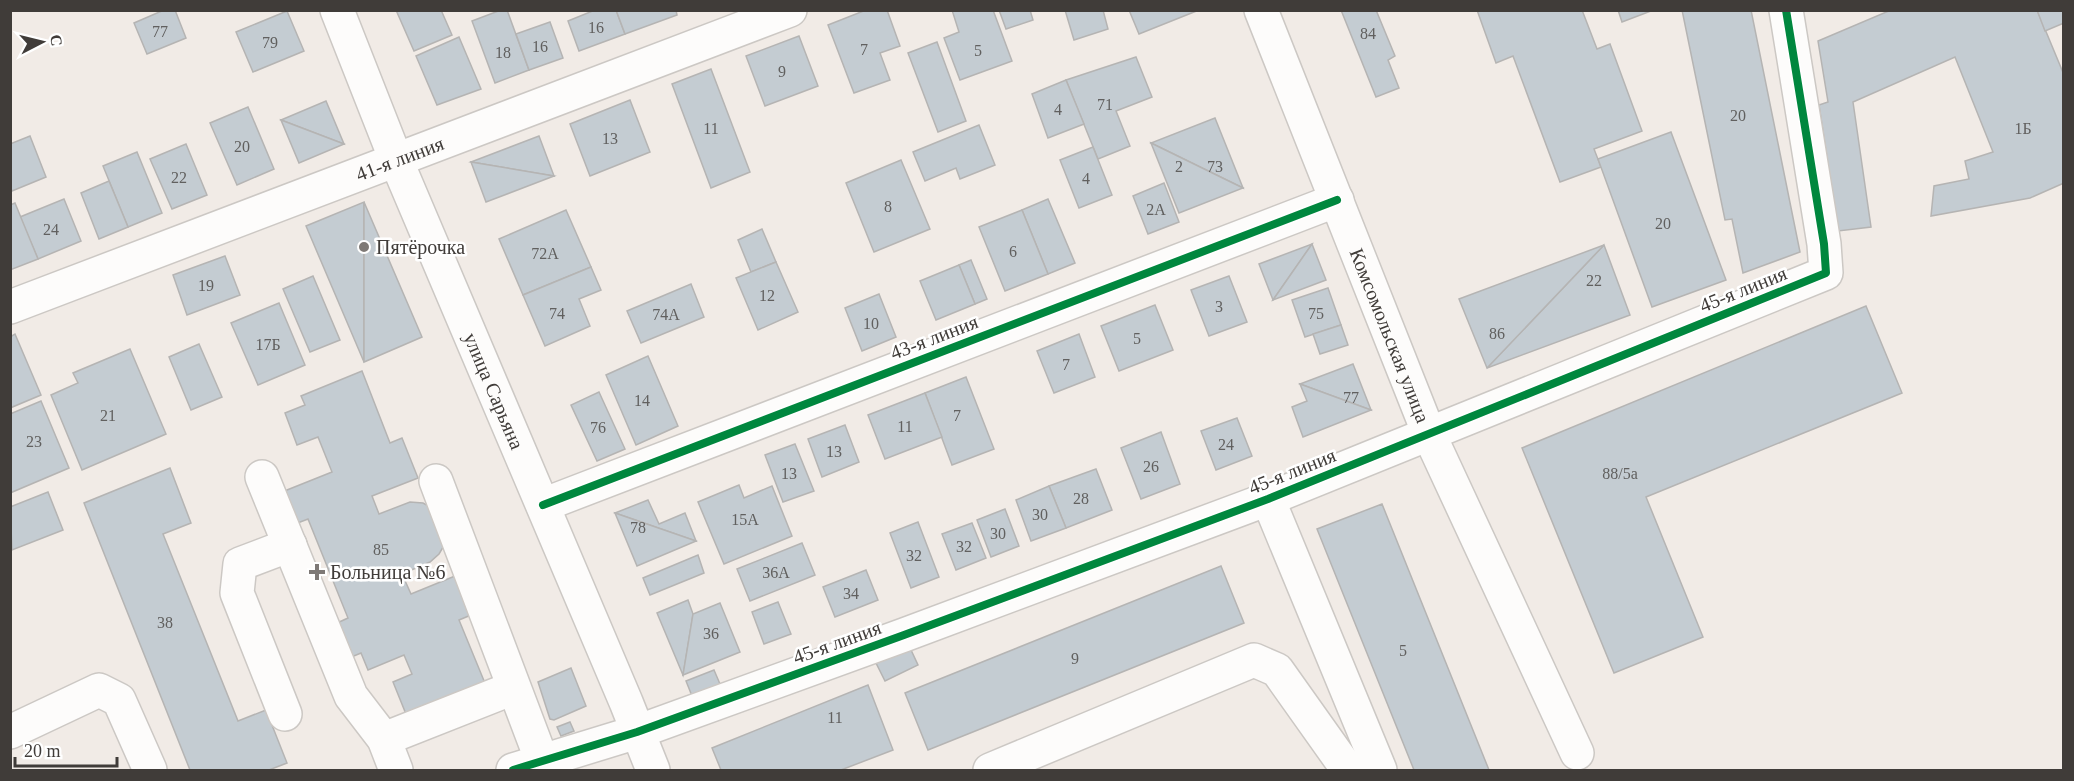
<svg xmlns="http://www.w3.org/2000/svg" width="2074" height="781" font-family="Georgia,serif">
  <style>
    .building { fill: #c4ccd2; stroke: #b5b4b3; stroke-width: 1.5 }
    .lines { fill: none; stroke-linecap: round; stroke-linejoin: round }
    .minor-casing { stroke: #ccc8c4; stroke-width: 36 }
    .major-casing { stroke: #ccc8c4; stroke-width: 36 }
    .minor { stroke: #fdfcfb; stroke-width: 33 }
    .major { stroke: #fdfcfb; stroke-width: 33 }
    .cycleway-casing { stroke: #fff; stroke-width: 11 }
    .cycleway { stroke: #00873e; stroke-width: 8 }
    .poi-dot { fill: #7e7976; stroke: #fff; stroke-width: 2 }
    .labels { text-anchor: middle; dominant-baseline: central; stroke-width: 5; stroke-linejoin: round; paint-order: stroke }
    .number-label { font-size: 16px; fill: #61605f }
    .street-label { font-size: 20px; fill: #403c39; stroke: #fff }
    .poi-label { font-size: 20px; fill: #403c39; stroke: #fff; text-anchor: start }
  </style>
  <rect width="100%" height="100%" fill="#f1ebe6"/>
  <!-- building -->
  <g class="building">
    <polygon points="164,10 175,10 186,38 147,54 134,23"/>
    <polygon points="396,10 441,10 452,35 414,51"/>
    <polygon points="501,10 507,10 529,70 495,83 472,21"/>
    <polygon points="595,10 616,10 625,34 579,51 568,21"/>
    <polygon points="616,10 676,10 677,15 625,34"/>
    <polygon points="866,10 887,10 900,46 880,53 890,80 854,93 828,25"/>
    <polygon points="952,10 993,10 1012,61 960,80 944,38 959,32"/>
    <polygon points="999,10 1030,10 1033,20 1006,29"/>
    <polygon points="1065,10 1103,10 1108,29 1074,40"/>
    <polygon points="1129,10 1199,10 1139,34"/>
    <polygon points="1341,10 1376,10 1395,56 1388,60 1399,88 1376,97"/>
    <polygon points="1477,10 1582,10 1597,49 1610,44 1642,131 1594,149 1601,167 1560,182 1513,56 1496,63"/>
    <polygon points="1618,10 1651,10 1651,11 1622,22"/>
    <polygon points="1682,10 1751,10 1800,252 1743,273 1732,219 1725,220"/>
    <polygon points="1891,10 2037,10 2064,75 2064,183 2030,198 1931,216 1934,186 1969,179 1965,161 1993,152 1955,57 1853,102 1871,227 1838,231 1819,105 1828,102 1818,41"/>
    <polygon points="2037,10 2064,10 2064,23 2045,31"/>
    <polygon points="287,11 304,51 253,72 236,32"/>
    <polygon points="550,22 563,58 529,70 516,34"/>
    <polygon points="799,36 818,86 765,106 746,56"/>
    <polygon points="459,37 481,89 437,105 416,56"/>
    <polygon points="937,42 966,121 938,132 908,53"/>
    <polygon points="1136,57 1152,97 1116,111 1130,146 1098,159 1066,80"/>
    <polygon points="711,69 750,172 711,188 672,84"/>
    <polygon points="1066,80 1084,124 1048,138 1032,94"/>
    <polygon points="630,100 650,152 590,176 570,124"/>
    <polygon points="326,101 344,144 281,120"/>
    <polygon points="248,107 274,169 237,185 210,123"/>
    <polygon points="1215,118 1243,188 1151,143"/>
    <polygon points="281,120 344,144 299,163"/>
    <polygon points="979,125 995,165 960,179 956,168 925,181 913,152"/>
    <polygon points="1671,132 1726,280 1652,307 1598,159"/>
    <polygon points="30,136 46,177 12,191 10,186 10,144"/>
    <polygon points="539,136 554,176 471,162"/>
    <polygon points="1151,143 1243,188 1179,213"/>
    <polygon points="186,144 207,195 172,209 150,159"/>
    <polygon points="1093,147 1112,195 1079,208 1060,160"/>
    <polygon points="137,152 162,213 128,227 103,166"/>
    <polygon points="901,160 930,229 874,252 846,183"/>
    <polygon points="471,162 554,176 486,202"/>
    <polygon points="109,181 128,227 99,239 81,193"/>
    <polygon points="1164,183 1179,222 1148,234 1133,196"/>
    <polygon points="64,199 81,241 38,259 20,217"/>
    <polygon points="1048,199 1075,263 1048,274 1022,210"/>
    <polygon points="364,202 364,362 306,226"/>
    <polygon points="364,202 422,337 364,362"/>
    <polygon points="15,203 38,259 10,270 10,205"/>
    <polygon points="566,210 591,267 523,295 499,239"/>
    <polygon points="1022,210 1048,274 1005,291 979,227"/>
    <polygon points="762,229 776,262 751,272 738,240"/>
    <polygon points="1312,244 1273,300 1259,264"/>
    <polygon points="1312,244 1326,280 1273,300"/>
    <polygon points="1604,245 1630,315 1487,368"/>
    <polygon points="1604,245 1487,368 1459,299"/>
    <polygon points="225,256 240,295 187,315 173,275"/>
    <polygon points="971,260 987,299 975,304 959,265"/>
    <polygon points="776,262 798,312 758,330 736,278"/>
    <polygon points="959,265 975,304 936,320 920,281"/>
    <polygon points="591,267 601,290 579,299 590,326 545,346 523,295"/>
    <polygon points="313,276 340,340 310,352 283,289"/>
    <polygon points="1229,276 1247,322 1209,336 1191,290"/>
    <polygon points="691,284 704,317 641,343 627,311"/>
    <polygon points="1328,288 1341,325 1305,337 1292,300"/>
    <polygon points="879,294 896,337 862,351 845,308"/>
    <polygon points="279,303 305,365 258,385 231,323"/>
    <polygon points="1155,305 1173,350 1119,371 1101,326"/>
    <polygon points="1866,306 1902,393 1646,497 1703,637 1614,673 1522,448"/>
    <polygon points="1341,325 1348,345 1320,354 1313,334"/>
    <polygon points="15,334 41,395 10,408 10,337"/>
    <polygon points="1079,334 1095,377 1054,393 1037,351"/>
    <polygon points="199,344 222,397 191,410 169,357"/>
    <polygon points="130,349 166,434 82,470 51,395 78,383 73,373"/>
    <polygon points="648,356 678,426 636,445 606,375"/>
    <polygon points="1353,364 1371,410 1300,384"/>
    <polygon points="362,371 390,443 402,438 418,478 372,496 379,514 410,502 423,503 434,509 445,544 439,554 430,562 402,574 411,594 455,576 471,615 459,620 489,693 406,714 393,682 412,674 404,655 368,670 361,653 349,658 335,624 348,618 308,519 295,524 282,492 332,472 318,437 297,445 285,413 305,405 301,396"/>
    <polygon points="966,377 994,449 952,465 925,393"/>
    <polygon points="1300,384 1371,410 1303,437 1292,407 1307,401"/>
    <polygon points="599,392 625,449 597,461 571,405"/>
    <polygon points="925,393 942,437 885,459 868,415"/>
    <polygon points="41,401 69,468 10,493 10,414"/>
    <polygon points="1237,418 1252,456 1216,470 1201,431"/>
    <polygon points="845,425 859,462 822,477 808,439"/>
    <polygon points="1161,432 1180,484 1141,499 1121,448"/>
    <polygon points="795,444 814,491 783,502 765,455"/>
    <polygon points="170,468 191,523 163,534 238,721 266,710 287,763 269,770 190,770 84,503"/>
    <polygon points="1096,469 1112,510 1066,528 1049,486"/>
    <polygon points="739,485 744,498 772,486 792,536 724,564 698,502"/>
    <polygon points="1049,486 1066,528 1031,541 1016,500"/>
    <polygon points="48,492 63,530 12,550 10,507"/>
    <polygon points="648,500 659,524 685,513 696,541 615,513"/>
    <polygon points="1382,504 1489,770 1414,770 1317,529"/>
    <polygon points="1005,509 1019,546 991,557 977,520"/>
    <polygon points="615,513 696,541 637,566"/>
    <polygon points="918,522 939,577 911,588 890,533"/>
    <polygon points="972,523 986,558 956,570 942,534"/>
    <polygon points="802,543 815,575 750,601 737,569"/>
    <polygon points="698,555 704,573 650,595 643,578"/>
    <polygon points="1221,566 1244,623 928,750 905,693"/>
    <polygon points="866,570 878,600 835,617 823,587"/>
    <polygon points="688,600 693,614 683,675 657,613"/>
    <polygon points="778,602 791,634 764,644 752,612"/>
    <polygon points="720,603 740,652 683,675 693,614"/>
    <polygon points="904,635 918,665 885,681 870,651"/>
    <polygon points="571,668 586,706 554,720 550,719 538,682"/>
    <polygon points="714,670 720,684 692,696 686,681"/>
    <polygon points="868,685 893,750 841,770 721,770 712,748"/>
    <polygon points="570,722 574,731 561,736 557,727"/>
  </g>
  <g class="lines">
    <!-- minor casing -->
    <g class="minor-casing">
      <g id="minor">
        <path id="s1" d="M1261,10L1429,434L1577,753"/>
        <path id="s2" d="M10,307L790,10"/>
        <polyline points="262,477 351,696 384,739 396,770"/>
        <polyline points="436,481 542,761"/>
        <polyline points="1268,499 1380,770"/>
        <polyline points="543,505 1337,200"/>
        <polyline points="285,714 237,593 240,564 290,545"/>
        <polyline points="10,732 99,690 119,700 150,770"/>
        <polyline points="384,739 513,688"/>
        <polyline points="513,770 637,732 904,635 1268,499 1826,273 1824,244 1786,10"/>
        <polyline points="990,770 1254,660 1277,670 1348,770"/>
      </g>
    </g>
    <!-- major casing -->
    <g class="major-casing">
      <g id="major">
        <path id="s3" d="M337,10L396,160L626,702L653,770"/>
      </g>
    </g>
    <!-- minor -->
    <use href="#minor" class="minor"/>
    <!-- major -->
    <use href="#major" class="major"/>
    <!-- cycleway casing -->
    <g class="cycleway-casing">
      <g id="cycleway">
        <polyline points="543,505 1337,200"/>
        <polyline points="513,770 637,732 904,635 1268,499 1826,273 1824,244 1786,10"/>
      </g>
    </g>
    <!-- cycleway -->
    <use href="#cycleway" class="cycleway"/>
  </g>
  <!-- markers -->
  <g class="poi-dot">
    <circle cx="364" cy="247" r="6"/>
    <path d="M314 563h6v6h6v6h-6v6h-6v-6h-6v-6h6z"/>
  </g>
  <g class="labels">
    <!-- number labels -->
    <g class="number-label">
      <text x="596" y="27">16</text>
      <text x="160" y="31">77</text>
      <text x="1368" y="33">84</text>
      <text x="270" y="42">79</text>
      <text x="540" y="46">16</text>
      <text x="864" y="49">7</text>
      <text x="978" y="50">5</text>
      <text x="503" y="52">18</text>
      <text x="782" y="71">9</text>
      <text x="1105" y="104">71</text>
      <text x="1058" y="109">4</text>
      <text x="1738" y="115">20</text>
      <text x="711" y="128">11</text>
      <text x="2023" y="128">1Б</text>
      <text x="610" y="138">13</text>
      <text x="242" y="146">20</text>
      <text x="1179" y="166">2</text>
      <text x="1215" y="166">73</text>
      <text x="179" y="177">22</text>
      <text x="1086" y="178">4</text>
      <text x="888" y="206">8</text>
      <text x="1156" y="209">2А</text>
      <text x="1663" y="223">20</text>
      <text x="51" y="229">24</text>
      <text x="1013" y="251">6</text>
      <text x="545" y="253">72А</text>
      <text x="1594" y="280">22</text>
      <text x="206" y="285">19</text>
      <text x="767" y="295">12</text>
      <text x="1219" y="306">3</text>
      <text x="557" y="313">74</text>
      <text x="1316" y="313">75</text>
      <text x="666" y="314">74А</text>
      <text x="871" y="323">10</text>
      <text x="1497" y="333">86</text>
      <text x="1137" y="338">5</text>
      <text x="268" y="344">17Б</text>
      <text x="1066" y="364">7</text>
      <text x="1351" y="397">77</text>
      <text x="642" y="400">14</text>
      <text x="108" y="415">21</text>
      <text x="957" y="415">7</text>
      <text x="905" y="426">11</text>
      <text x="598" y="427">76</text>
      <text x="34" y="441">23</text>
      <text x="1226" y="444">24</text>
      <text x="834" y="451">13</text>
      <text x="1151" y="466">26</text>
      <text x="789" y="473">13</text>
      <text x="1620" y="473">88/5а</text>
      <text x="1081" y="498">28</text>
      <text x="1040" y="514">30</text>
      <text x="745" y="519">15А</text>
      <text x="638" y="527">78</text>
      <text x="998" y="533">30</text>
      <text x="964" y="546">32</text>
      <text x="381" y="549">85</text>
      <text x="914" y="555">32</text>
      <text x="776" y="572">36А</text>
      <text x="851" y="593">34</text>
      <text x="165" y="622">38</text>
      <text x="711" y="633">36</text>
      <text x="1403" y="650">5</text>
      <text x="1075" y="658">9</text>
      <text x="835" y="717">11</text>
    </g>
    <!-- street labels -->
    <g class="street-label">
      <text stroke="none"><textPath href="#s2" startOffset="417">41-я линия</textPath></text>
      <text transform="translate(1743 289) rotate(-22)">45-я линия</text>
      <text stroke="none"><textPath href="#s1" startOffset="350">Комсомольская улица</textPath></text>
      <text transform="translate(934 337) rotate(-21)">43-я линия</text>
      <text stroke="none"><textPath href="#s3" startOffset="412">улица Сарьяна</textPath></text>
      <text transform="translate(1292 471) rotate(-22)">45-я линия</text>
      <text transform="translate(837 642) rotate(-20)">45-я линия</text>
    </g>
    <!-- poi labels -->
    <g class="poi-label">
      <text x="376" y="247">Пятёрочка</text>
      <text x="330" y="572">Больница №6</text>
    </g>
  </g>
  <!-- border -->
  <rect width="2074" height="781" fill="none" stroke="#403c39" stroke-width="24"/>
  <!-- north arrow -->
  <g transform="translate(42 42) rotate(83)" stroke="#ffffff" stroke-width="4.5" paint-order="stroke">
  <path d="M0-4.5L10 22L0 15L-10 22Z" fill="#403c39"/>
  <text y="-9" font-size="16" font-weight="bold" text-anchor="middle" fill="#403c39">С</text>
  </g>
  <!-- scale -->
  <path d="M15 757v9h102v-9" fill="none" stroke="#403c39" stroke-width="3"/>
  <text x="24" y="757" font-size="18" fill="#403c39" stroke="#ffffff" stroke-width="4.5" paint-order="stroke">20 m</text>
</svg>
